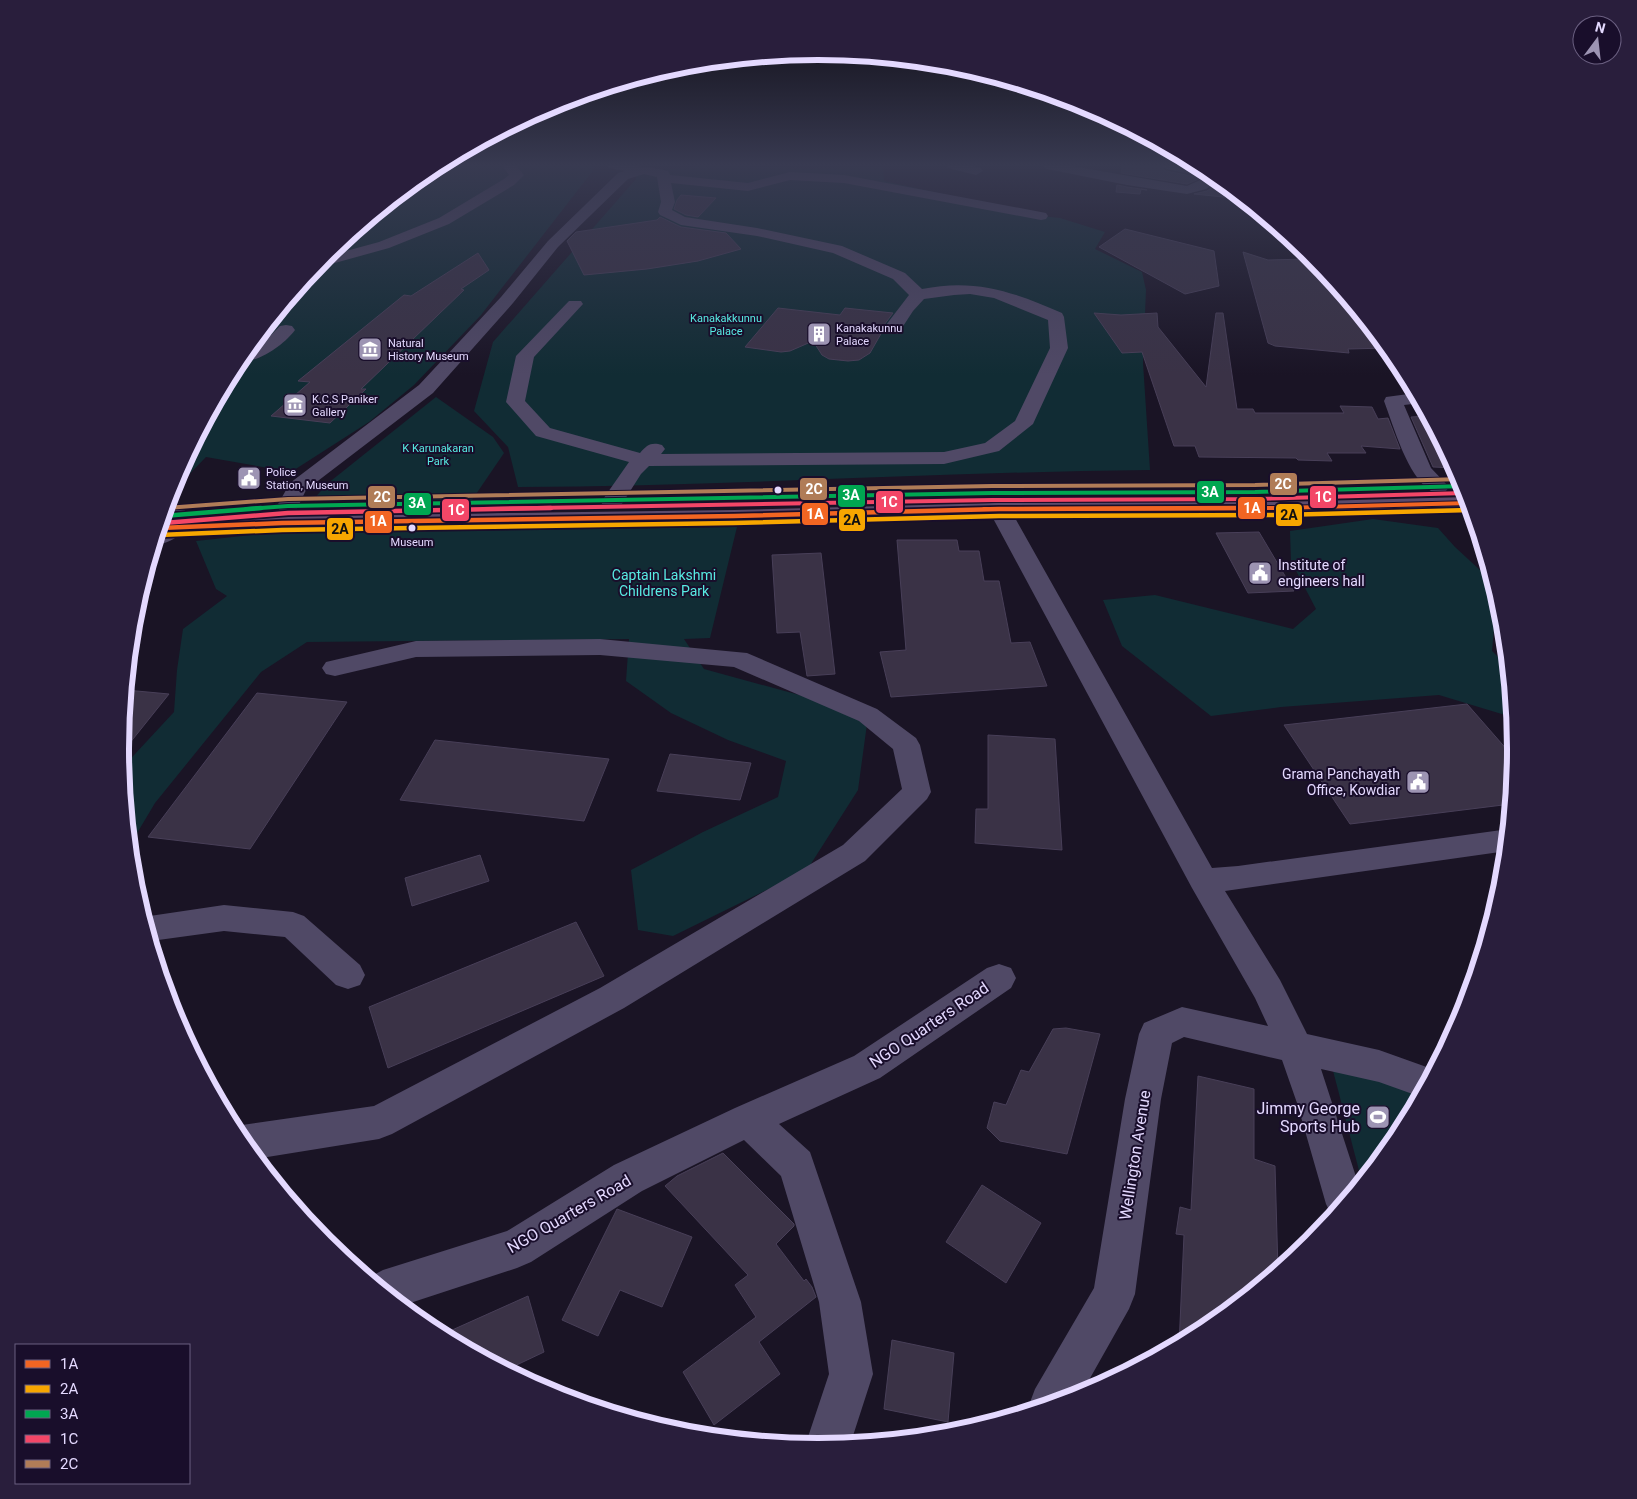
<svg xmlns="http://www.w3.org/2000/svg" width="1637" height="1499" font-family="Roboto,sans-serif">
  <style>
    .green { fill: #112c34 }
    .building { fill: #3a3246; stroke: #483f58 }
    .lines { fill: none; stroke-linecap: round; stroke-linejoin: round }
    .minor { fill: #504966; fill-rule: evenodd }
    .major { fill: #5b4a6b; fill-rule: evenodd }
    .bus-1-far1-casing { stroke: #190e2b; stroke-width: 6 }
    .bus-1-casing { stroke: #190e2b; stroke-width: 8 }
    .bus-2-casing { stroke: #190e2b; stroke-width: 8 }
    .bus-3-far1-casing { stroke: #190e2b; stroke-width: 6 }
    .bus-3-casing { stroke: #190e2b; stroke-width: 8 }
    .bus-4-far1-casing { stroke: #190e2b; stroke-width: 6 }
    .bus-4-casing { stroke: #190e2b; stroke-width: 8 }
    .bus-5-casing { stroke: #190e2b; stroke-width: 6 }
    .bus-1-far1 { stroke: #f26522; stroke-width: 4 }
    .bus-1 { stroke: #f26522; stroke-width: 4.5 }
    .bus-2 { stroke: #f7a600; stroke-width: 4.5 }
    .bus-3-far1 { stroke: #00a651; stroke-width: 4 }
    .bus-3 { stroke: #00a651; stroke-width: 4.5 }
    .bus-4-far1 { stroke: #f34667; stroke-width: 4 }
    .bus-4 { stroke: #f34667; stroke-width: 4.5 }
    .bus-5 { stroke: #b07c57; stroke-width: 4 }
    .bus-dot { fill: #e4d9ff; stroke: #190e2b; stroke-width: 2 }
    .labels { text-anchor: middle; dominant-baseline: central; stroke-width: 4; stroke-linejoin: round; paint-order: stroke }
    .far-park-label { font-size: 11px; fill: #58ebe3; stroke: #190e2b }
    .far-poi-label { font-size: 11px; fill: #e4d9ff; stroke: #190e2b; text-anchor: start }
    .far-bus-label { font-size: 11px; fill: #e4d9ff; stroke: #190e2b }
    .poi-label { font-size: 14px; fill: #e4d9ff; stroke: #190e2b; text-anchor: start }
    .park-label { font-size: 14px; fill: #58ebe3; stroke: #190e2b }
    .near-street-label { font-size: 16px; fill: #e4d9ff; stroke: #190e2b }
    .near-poi-label { font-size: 16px; fill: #e4d9ff; stroke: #190e2b; text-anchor: end }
    .rim { fill: none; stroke: #e4d9ff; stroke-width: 6 }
    .line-badge { stroke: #190e2b; stroke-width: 2 }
    .badge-label { font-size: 14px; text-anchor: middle; font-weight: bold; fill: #fff }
    .pale-badge-label { font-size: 14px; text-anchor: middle; font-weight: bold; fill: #111 }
  </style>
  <rect width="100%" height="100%" fill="#1a1425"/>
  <!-- green -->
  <g class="green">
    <polygon points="438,165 589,165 595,168 481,315 414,385 369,422 291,472 206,457 175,489 172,488 238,361 325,256 431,169"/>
    <path d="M705,165L804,168L883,167L884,181L1041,216L1060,218L1105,232L1095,249L1142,272L1146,290L1143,363L1150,470C939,472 729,486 518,487L508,447L474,411L493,342L636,179L637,173Z"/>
    <polygon points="436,397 493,437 504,453 472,500 313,500 327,484"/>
    <polygon points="1373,519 1438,528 1455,547 1494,583 1497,594 1492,651 1509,668 1514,727 1505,715 1439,695 1281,707 1211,716 1122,646 1103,600 1155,595 1293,629 1316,609 1291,561 1290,531"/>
    <polygon points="737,527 710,638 684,639 704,669 821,701 867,724 858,790 807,870 673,936 638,930 631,870 703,832 778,797 786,761 728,740 671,713 626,681 629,639 307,642 261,672 155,803 130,845 122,768 174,712 177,670 183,629 227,596 216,589 196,541 271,533"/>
    <polygon points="1331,1063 1421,1096 1399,1138 1362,1182"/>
  </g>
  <!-- building -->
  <g class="building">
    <polygon points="1123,165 1158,165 1166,171 1201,178 1187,184 1121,173"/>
    <polygon points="1221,181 1243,199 1194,194 1207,191"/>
    <polygon points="1117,185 1127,187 1147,190 1141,189 1140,194 1116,192"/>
    <polygon points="681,195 716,198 698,217 686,215 674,209 677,200"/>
    <polygon points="660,217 681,227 726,233 741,249 698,261 647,269 584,275 567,241 576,232 657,220"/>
    <polygon points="1125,229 1214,251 1219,286 1185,294 1099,247"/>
    <polygon points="1243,252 1268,260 1307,259 1342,299 1348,299 1388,348 1348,349 1349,353 1275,346 1268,343"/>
    <polygon points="478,253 489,270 461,289 464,290 361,389 366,389 330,423 271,416 310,382 298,381 404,295 411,296"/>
    <polygon points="778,308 840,315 845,308 893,313 881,329 882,332 870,353 859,360 848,361 829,359 822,355 813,341 790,351 781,352 745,347"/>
    <polygon points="1094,313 1121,315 1157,313 1158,327 1206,387 1216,313 1223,313 1237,409 1253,409 1255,413 1344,413 1340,406 1372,407 1378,419 1388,418 1400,449 1361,446 1366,453 1327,453 1332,461 1298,460 1296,458 1199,457 1195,446 1174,446 1142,352 1122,353"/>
    <polygon points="1428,416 1447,451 1456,468 1433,467 1411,417"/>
    <polygon points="1259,532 1294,591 1248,593 1216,533"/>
    <polygon points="897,540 957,540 959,551 979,551 984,581 999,581 1011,643 1030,642 1047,686 891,697 880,652 906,650"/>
    <polygon points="821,553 835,674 807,676 800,632 777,633 772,555"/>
    <polygon points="126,690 169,694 121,754 120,749"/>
    <polygon points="257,693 347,702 250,849 148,837"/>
    <polygon points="1467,704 1516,760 1511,804 1350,824 1284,725"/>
    <polygon points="988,735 1055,739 1062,850 975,843 976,809 988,809"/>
    <polygon points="435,740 609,759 584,821 400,800"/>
    <polygon points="670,754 751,763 740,800 657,791"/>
    <polygon points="480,855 489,881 412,906 405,878"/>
    <polygon points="576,922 604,976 388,1068 369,1007"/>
    <polygon points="1066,1028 1100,1034 1067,1154 1000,1141 987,1128 994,1102 1006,1105 1021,1070 1029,1072 1053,1029"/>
    <polygon points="1198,1076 1254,1089 1254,1159 1275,1166 1278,1271 1206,1330 1179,1345 1184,1235 1176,1234 1180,1207 1191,1210"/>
    <polygon points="723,1153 794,1224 794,1226 776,1244 804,1281 806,1279 812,1287 816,1297 759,1342 780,1374 714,1425 683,1372 756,1317 735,1285 748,1275 665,1186 677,1176"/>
    <polygon points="982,1185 1041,1223 1006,1283 946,1242"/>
    <polygon points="617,1209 692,1237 662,1307 620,1290 598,1336 562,1320"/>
    <polygon points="528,1296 544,1352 506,1370 441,1335"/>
    <polygon points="892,1340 954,1353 948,1422 884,1409"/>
  </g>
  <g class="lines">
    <!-- minor -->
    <g class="minor">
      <polygon points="505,165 517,165 517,167 524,175 514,185 449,224 389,248 324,266 316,267 324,257 379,242 439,218 504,179 509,175 504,168"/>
      <path d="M608,165C628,165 648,166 668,171L670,175L748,183L790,172L844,175L1046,213L1048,216L1046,219L1041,220L844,183L790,180L748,191L671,183L675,202L672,210L685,217L757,228L842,246L905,273L922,289C975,278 1014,292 1062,313L1064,317L1068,348L1033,424L999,451L944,464L649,466L641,474L620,507L612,508L604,507L601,502L629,462L536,436L506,402L516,356L569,301H581L583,304L534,357L525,401L550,428L640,453C647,445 651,442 662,445L665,449L661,454L944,452L985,443L1015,421L1050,348L1048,320L994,298L970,294L954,295L924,299L913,311L898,334H886L883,330L886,325L909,295L893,279L833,253L757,236L681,225L660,215L658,212L661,202L657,177L644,174L628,179L558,247L513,303L433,393L306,490L296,511L288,512L280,511L277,506L290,483L419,385L501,297L548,241L618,173L625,171L609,168Z"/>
      <polygon points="947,165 968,165 981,168 983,171 976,175 948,168"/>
      <path d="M1041,165H1066L1187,186L1207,177L1166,169L1160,165C1186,164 1199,163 1220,180L1206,189L1187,194L1127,185L1047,169Z"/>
      <path d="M286,325L292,326L295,330C285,344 256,365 238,361L249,348L264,342L280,326Z"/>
      <path d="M1416,393L1421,403L1404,405L1431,468L1449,487L1446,491C1441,493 1436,494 1431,491C1407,476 1394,427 1384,401L1386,397Z"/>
      <polygon points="999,503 1007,504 1010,509 1212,868 1238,866 1509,829 1507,851 1225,891 1280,980 1307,1034 1379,1050 1435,1070 1421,1097 1379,1082 1321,1069 1359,1186 1333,1218 1326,1204 1297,1103 1282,1060 1184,1037 1172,1043 1161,1099 1135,1294 1129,1309 1080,1396 1032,1411 1029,1405 1035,1389 1094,1288 1125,1099 1139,1034 1144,1023 1182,1007 1268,1026 1255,998 1192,888 988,509 991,504"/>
      <path d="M177,509L185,510C197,528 170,545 154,545L160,527L165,524L166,515L169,510Z"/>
      <polygon points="600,639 747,653 877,709 916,738 920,745 931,792 927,799 865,861 624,1008 392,1134 379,1139 255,1159 233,1129 242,1125 374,1106 600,988 843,845 902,789 893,749 859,721 734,667 600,655 416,657 335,676 326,674 322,668 326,662 416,641"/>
      <polygon points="224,905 293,912 304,916 360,965 365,975 360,985 348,989 336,985 285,937 224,931 151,941 143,917"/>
      <polygon points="999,964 1011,968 1016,978 1011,988 880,1078 779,1124 810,1152 861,1302 873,1374 850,1445 818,1448 805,1446 829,1374 819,1302 781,1176 744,1140 642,1191 531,1262 517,1268 401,1306 368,1278 383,1270 507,1231 614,1165 735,1108 854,1056 987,968"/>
    </g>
    <!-- major -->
    <polygon class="major" points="1468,497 1472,509 1470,509 1280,514 999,515 734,522 282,530 158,534 162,521 282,516 734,510 999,503 1280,502"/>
    <!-- bus-1-far1 casing -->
    <g class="bus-1-far1-casing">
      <polyline id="bus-1-far1" points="984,509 1280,508 1470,503"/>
    </g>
    <!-- bus-1 casing -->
    <g class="bus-1-casing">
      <polyline id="bus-1" points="160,528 282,523 734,516 999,509 1240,508"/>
    </g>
    <!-- bus-2 casing -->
    <g class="bus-2-casing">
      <polyline id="bus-2" points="159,535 282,530 734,523 999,516 1280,515 1470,510"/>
    </g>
    <!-- bus-3-far1 casing -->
    <g class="bus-3-far1-casing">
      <polyline id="bus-3-far1" points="246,509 288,506 992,493 1255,492 1465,486"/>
    </g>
    <!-- bus-3 casing -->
    <g class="bus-3-casing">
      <polyline id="bus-3" points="163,516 261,508"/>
    </g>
    <!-- bus-4-far1 casing -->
    <g class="bus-4-far1-casing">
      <polyline id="bus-4-far1" points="483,509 992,500 1255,499 1465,493"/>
    </g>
    <!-- bus-4 casing -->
    <g class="bus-4-casing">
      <polyline id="bus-4" points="164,523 288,513 551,508"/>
    </g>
    <!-- bus-5 casing -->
    <g class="bus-5-casing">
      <polyline id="bus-5" points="166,508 288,499 992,486 1255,485 1462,479"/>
    </g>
    <!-- bus-1-far1 -->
    <use href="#bus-1-far1" class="bus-1-far1"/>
    <!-- bus-1 -->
    <use href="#bus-1" class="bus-1"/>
    <!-- bus-2 -->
    <use href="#bus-2" class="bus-2"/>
    <!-- bus-3-far1 -->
    <use href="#bus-3-far1" class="bus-3-far1"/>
    <!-- bus-3 -->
    <use href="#bus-3" class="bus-3"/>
    <!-- bus-4-far1 -->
    <use href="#bus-4-far1" class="bus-4-far1"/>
    <!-- bus-4 -->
    <use href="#bus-4" class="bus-4"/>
    <!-- bus-5 -->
    <use href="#bus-5" class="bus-5"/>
  </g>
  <!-- sky -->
  <linearGradient id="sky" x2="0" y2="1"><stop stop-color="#0e0b14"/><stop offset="0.44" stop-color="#383a51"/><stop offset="1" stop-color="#383a51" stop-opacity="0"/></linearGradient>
  <rect width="1637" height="375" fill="url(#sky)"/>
  <!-- icons -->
  <defs>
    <g id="building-square" transform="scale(1.25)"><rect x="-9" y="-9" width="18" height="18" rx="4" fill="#9d94b3" stroke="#190e2b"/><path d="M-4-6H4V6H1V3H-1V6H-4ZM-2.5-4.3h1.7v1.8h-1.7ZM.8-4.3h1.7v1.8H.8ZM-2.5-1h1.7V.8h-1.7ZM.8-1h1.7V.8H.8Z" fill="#fff"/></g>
    <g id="museum-square" transform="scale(1.25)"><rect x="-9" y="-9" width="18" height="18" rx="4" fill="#9d94b3" stroke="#190e2b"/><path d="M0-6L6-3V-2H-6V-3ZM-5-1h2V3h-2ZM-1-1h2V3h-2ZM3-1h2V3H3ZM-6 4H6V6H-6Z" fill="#fff"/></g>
    <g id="civic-square" transform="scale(1.25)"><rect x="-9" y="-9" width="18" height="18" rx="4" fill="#9d94b3" stroke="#190e2b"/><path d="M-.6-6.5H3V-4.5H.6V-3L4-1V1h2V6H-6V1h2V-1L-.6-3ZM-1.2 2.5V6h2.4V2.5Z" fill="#fff"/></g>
    <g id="stadium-square" transform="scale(1.25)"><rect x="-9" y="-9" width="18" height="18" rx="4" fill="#9d94b3" stroke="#190e2b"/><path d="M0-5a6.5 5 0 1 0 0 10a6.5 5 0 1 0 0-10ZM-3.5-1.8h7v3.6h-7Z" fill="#fff"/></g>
  </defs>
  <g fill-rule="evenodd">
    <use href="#building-square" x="819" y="334"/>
    <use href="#museum-square" x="370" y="349"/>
    <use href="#museum-square" x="295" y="405"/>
    <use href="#civic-square" x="249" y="478"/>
    <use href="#civic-square" x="1260" y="573"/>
    <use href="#civic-square" x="1418" y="782"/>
    <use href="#stadium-square" x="1378" y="1117"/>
  </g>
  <!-- markers -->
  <g class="bus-dot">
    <circle cx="778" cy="490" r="4.5"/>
    <circle cx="412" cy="528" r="4.5"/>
  </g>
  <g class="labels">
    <!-- far-park labels -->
    <g class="far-park-label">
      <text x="726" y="318">Kanakakkunnu<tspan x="726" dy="13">Palace</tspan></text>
      <text x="438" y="448">K Karunakaran<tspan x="438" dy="13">Park</tspan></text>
    </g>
    <!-- far-poi labels -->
    <g class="far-poi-label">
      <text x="836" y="328">Kanakakunnu<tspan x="836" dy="13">Palace</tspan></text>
      <text x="388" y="343">Natural<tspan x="388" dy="13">History Museum</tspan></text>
      <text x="312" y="399">K.C.S Paniker<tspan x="312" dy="13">Gallery</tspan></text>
      <text x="266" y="472">Police<tspan x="266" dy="13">Station, Museum</tspan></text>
    </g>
    <!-- far-bus labels -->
    <g class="far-bus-label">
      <text x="412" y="542">Museum</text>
    </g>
    <!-- poi labels -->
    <g class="poi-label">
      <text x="1278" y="565">Institute of<tspan x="1278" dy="16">engineers hall</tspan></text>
      <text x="1400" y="774" text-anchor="end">Grama Panchayath<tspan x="1400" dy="16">Office, Kowdiar</tspan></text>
    </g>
    <!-- park labels -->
    <g class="park-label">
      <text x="664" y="575">Captain Lakshmi<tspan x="664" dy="16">Childrens Park</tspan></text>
    </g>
    <!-- near-street labels -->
    <g class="near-street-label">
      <text transform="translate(929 1025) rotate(-34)">NGO Quarters Road</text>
      <text transform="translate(1135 1155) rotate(-81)">Wellington Avenue</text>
      <text transform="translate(569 1214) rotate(-30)">NGO Quarters Road</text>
    </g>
    <!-- near-poi labels -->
    <g class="near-poi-label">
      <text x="1360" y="1108">Jimmy George<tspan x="1360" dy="18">Sports Hub</tspan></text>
    </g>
  </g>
  <!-- crop -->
  <path d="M0 0H1637V1499H0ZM129 749a689 689 0 1 1 1378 0a689 689 0 1 1-1378 0Z" fill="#291e3c" fill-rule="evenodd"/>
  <path class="rim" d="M129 749a689 689 0 1 1 1378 0a689 689 0 1 1-1378 0Z"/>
  <g class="line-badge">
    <rect x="1269" y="472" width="29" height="24" rx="5" fill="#b07c57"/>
    <rect x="799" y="477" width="29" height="24" rx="5" fill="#b07c57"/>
    <rect x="1196" y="480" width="29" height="24" rx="5" fill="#00a651"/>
    <rect x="837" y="484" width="29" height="24" rx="5" fill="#00a651"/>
    <rect x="1309" y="485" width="28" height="24" rx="5" fill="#f34667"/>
    <rect x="367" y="485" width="29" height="24" rx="5" fill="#b07c57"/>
    <rect x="875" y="490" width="29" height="24" rx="5" fill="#f34667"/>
    <rect x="403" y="492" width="29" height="24" rx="5" fill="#00a651"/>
    <rect x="1237" y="496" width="29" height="24" rx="5" fill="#f26522"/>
    <rect x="441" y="498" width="29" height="24" rx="5" fill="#f34667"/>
    <rect x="801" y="502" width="28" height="24" rx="5" fill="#f26522"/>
    <rect x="1275" y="503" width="28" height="24" rx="5" fill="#f7a600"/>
    <rect x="838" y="508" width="28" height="24" rx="5" fill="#f7a600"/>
    <rect x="364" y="510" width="29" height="24" rx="5" fill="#f26522"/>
    <rect x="326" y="517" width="28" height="24" rx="5" fill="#f7a600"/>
  </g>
  <g class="badge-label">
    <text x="1283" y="489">2C</text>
    <text x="814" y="494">2C</text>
    <text x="1210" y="497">3A</text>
    <text x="851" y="500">3A</text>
    <text x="1323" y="502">1C</text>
    <text x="382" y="502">2C</text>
    <text x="889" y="507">1C</text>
    <text x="417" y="508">3A</text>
    <text x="1252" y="513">1A</text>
    <text x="456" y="515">1C</text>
    <text x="815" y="519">1A</text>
    <text x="378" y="526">1A</text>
  </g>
  <g class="pale-badge-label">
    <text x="1289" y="520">2A</text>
    <text x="852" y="525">2A</text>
    <text x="340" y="534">2A</text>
  </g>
  <!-- legend -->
  <rect x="15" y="1344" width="175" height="140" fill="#190e2b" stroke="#6a5f80"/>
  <rect x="25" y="1360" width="25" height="8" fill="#f26522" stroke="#6a5f80"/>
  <text x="60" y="1369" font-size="15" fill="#e4d9ff">1A</text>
  <rect x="25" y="1385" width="25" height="8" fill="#f7a600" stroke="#6a5f80"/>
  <text x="60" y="1394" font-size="15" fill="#e4d9ff">2A</text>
  <rect x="25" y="1410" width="25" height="8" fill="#00a651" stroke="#6a5f80"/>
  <text x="60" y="1419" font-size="15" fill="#e4d9ff">3A</text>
  <rect x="25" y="1435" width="25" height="8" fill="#f34667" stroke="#6a5f80"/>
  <text x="60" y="1444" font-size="15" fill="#e4d9ff">1C</text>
  <rect x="25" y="1460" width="25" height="8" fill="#b07c57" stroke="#6a5f80"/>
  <text x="60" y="1469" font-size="15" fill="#e4d9ff">2C</text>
  <!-- north arrow -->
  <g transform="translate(1597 40) rotate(15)"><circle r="24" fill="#190e2b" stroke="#6a5f80"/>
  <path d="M0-4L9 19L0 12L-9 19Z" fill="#9d94b3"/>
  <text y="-8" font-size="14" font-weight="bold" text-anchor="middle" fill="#e4d9ff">N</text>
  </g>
</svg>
